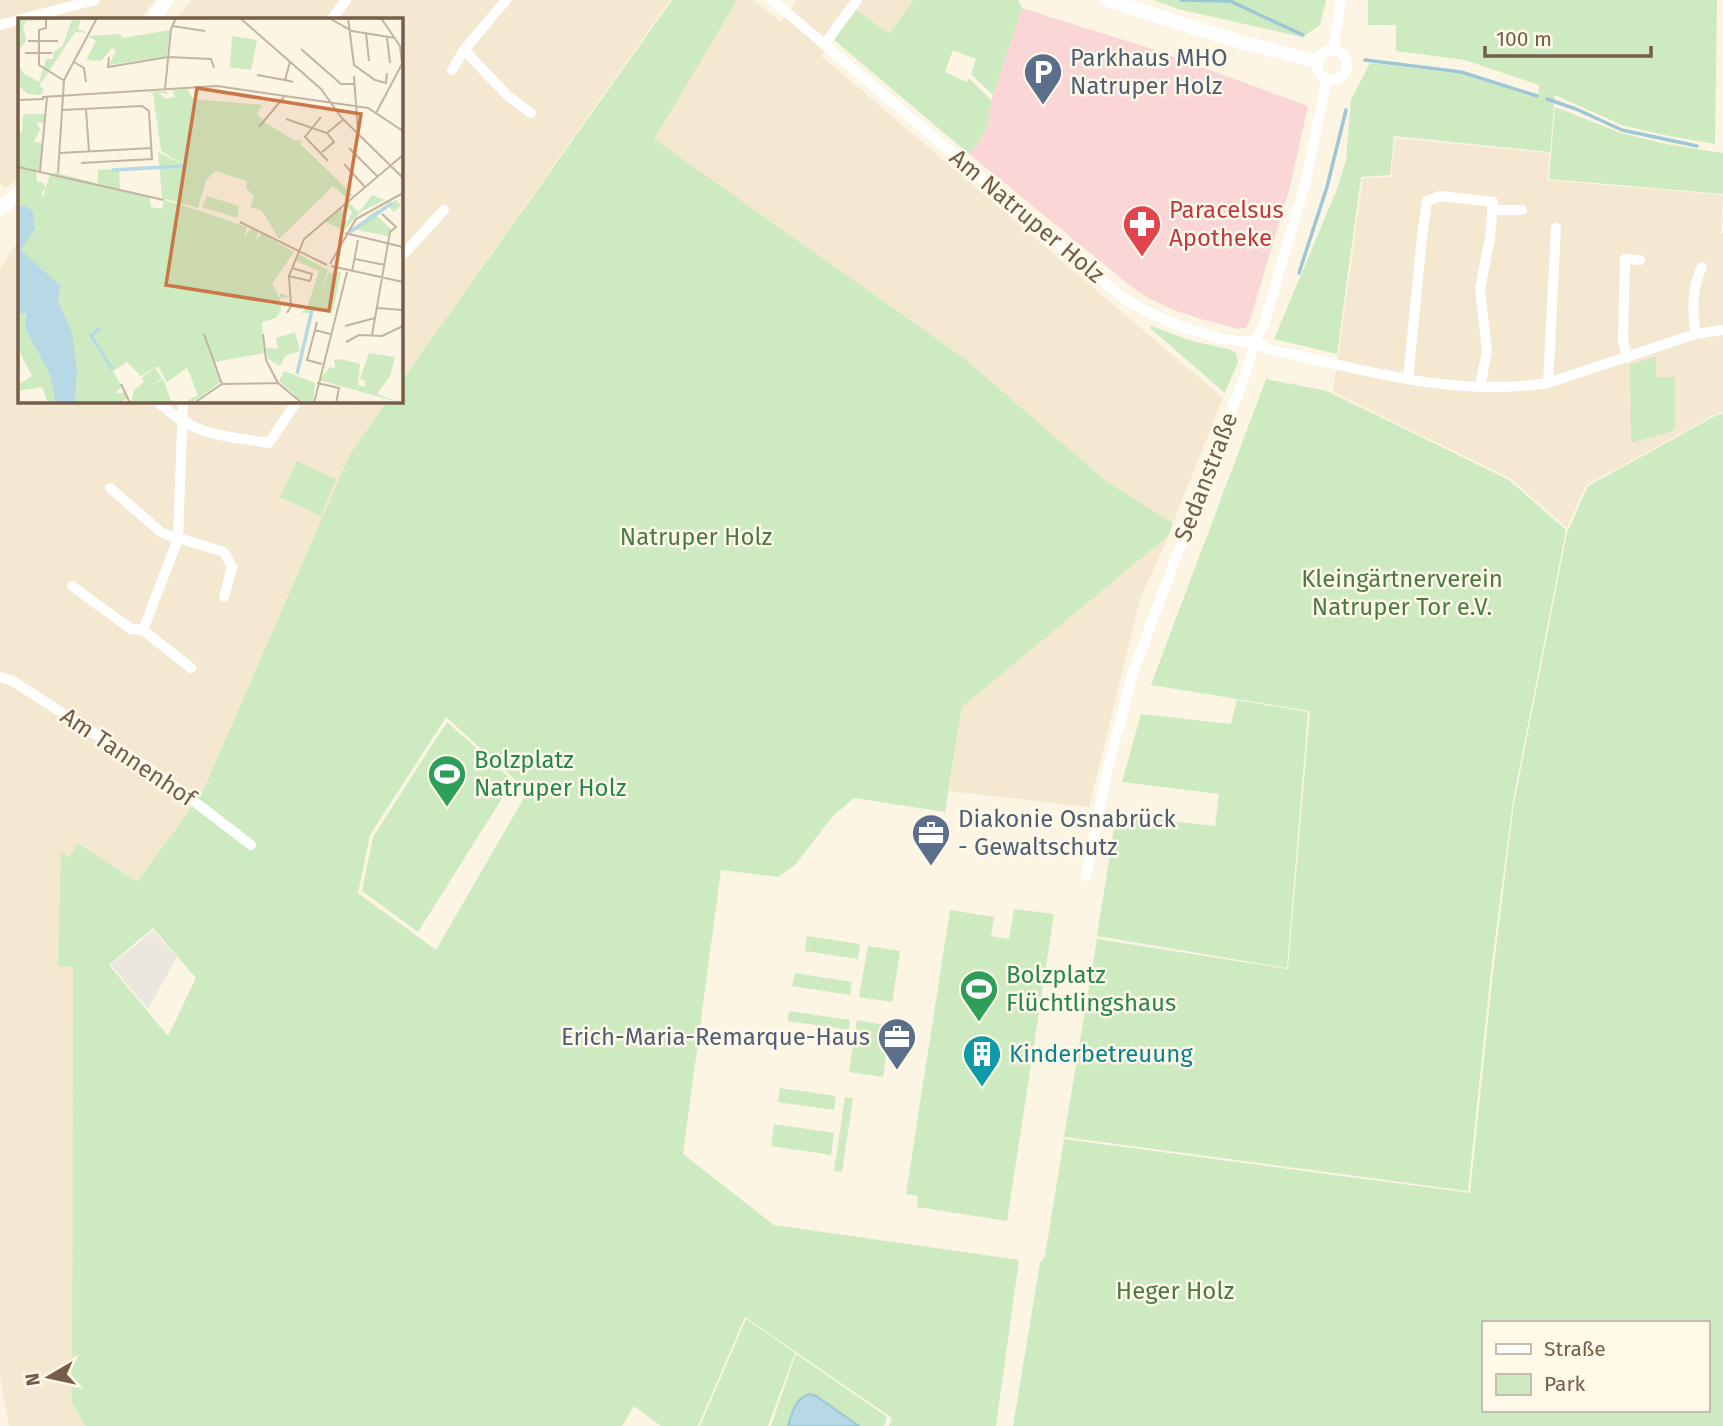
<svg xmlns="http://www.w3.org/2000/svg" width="1723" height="1426" font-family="'Fira Sans',sans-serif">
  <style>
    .residential { fill: #f4e8d1 }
    .industrial { fill: #ebe6de }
    .medical { fill: #fad6d6 }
    .green { fill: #cdeac1; fill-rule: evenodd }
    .water { fill: #b7d9e6; stroke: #9dc7d7; stroke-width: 2 }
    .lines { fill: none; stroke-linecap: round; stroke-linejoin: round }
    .stream { stroke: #9dc7d7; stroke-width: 3.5 }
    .street { stroke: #fff; stroke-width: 10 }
    .secondary { stroke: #fff; stroke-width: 14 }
    .labels { text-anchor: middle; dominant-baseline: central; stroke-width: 5; stroke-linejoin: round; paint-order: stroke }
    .service-label { font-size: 24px; fill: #4e5e75; stroke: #fff9e9; text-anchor: start }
    .health-label { font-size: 24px; fill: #be3a42; stroke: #fff9e9; text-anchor: start }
    .street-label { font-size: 24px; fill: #745e49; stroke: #fff9e9 }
    .park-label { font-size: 24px; fill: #4b7a41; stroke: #fff9e9 }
    .leisure-label { font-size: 24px; fill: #27864d; stroke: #fff9e9; text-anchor: start }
    .culture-label { font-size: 24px; fill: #0d838f; stroke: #fff9e9; text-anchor: start }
    .inset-river { fill: none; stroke: #b7d9e6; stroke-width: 3.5 }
    .inset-road { fill: none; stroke: #c2b4a0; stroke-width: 2 }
    .view { fill: #ca7748; fill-opacity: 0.15; stroke: #ca7748; stroke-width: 3.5 }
    .inset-edge { fill: none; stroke: #745e49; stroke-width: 3.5 }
  </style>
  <rect width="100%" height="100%" fill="#fcf5e3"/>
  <!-- residential -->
  <g class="residential">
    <polygon points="0,0 155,0 141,19 19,19 19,179 5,188 0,183"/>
    <polygon points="191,0 670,0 401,382 401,19 176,19"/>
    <polygon points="737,0 753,0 781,22 797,0 914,0 889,34 833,39 821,56 1223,398 1173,523 1107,482 965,359 653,139"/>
    <polygon points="1395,138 1550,153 1547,180 1723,195 1721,233 1723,233 1723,412 1718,413 1586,485 1567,528 1510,478 1333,392 1363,178 1391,177"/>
    <polygon points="19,240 19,401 387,401 350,454 202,793 137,882 79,843 69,858 62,852 58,966 73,966 72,1402 85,1426 9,1426 0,1377 0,268"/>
    <polygon points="1169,535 1141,597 1089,807 949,791 962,707"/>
  </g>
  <!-- industrial -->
  <polygon class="industrial" points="153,931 177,957 148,1009 111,965"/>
  <!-- medical -->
  <polygon class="medical" points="1022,8 1152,49 1308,106 1290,187 1250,320 1246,328 1238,329 1201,319 1174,310 1146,297 1128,284 969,154 978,144 988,124 989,107"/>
  <!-- green -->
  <g class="green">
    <path d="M672,0H737L654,139L965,359L1107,482L1173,523L1169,535L962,707L945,812L854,798L832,817L795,865L778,877L721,870L683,1154L774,1225L1019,1260L996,1426H889L892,1418L745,1317L698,1426H661L634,1406L622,1426H85L72,1402L73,967L58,966L61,851L69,858L78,843L137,882L202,793L350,454L387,401H401V382ZM446,717L528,791L436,950L358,893L370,835ZM153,928L196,978L168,1036L109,965Z"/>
    <polygon points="914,0 1018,0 1022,8 993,95 971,74 976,59 953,50 945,72 967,82 969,78 991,100 988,124 978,144 969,154 833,39 855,9 889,34"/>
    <polygon points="1154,0 1326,0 1320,25 1302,37 1178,9"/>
    <polygon points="1368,0 1717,0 1715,144 1669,136 1624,126 1555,95 1550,152 1394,136 1390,175 1361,177 1337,354 1274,339 1337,189 1346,161 1351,100 1370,63 1461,74 1538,98 1539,85 1465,60 1396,51 1396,25 1368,25"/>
    <polygon points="1555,107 1621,133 1666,144 1723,153 1723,194 1549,179"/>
    <polygon points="1151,326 1192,341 1231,350 1236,353 1238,362 1225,393 1150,328"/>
    <polygon points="1656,356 1656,377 1675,377 1675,430 1631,443 1630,365"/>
    <polygon points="1266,379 1327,391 1509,480 1566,530 1513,801 1491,970 1468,1191 1064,1137 1097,939 1288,969 1310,711 1151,685"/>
    <path d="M1723,414V1426H1013L1040,1263L1045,1256L1064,1139L1470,1193L1493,973L1514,804L1567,533L1588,486L1717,415ZM1483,1323H1707V1410H1483Z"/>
    <polygon points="297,461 336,479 321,516 280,497"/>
    <polygon points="1237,700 1308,712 1287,968 1097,936 1116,815 1215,826 1219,794 1122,782 1141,714 1231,724"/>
    <polygon points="447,722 513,781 418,932 362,891 373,837"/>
    <polygon points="1014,909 1054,914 1007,1221 917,1207 918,1196 906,1194 950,910 994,917 991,936 1009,939"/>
    <polygon points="807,936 860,944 858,959 805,951"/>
    <polygon points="868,946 900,951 892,1002 859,997"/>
    <polygon points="795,973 852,982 850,995 792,986"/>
    <polygon points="789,1011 850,1020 849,1030 788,1021"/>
    <polygon points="857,1020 890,1026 883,1077 849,1072"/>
    <polygon points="780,1088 836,1096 834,1110 778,1102"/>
    <polygon points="845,1097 853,1098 842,1172 834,1171"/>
    <polygon points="774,1124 834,1133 831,1155 771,1146"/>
    <polygon points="746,1319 795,1353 768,1426 700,1426"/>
    <polygon points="796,1354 887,1417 884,1426 771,1426"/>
  </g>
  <!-- water -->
  <path class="water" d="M809,1394L816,1396L859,1426H788C792,1413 795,1399 809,1394Z"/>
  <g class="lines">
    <!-- stream -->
    <g class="stream">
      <polyline points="1181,0 1230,1 1303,35"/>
      <polyline points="1365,60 1461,72 1537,96"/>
      <polyline points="1547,99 1576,109 1622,130 1697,146"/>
      <polyline points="1299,273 1327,187 1346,110"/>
    </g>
    <!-- street -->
    <g class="street">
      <path d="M772,0L1122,297C1153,317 1216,345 1254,341"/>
      <polyline points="22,19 95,0"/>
      <polyline points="332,19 346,0"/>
      <polyline points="0,25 19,20"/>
      <polyline points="824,45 857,0"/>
      <polyline points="464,50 508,96 531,113"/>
      <polyline points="1333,50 1341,0"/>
      <circle cx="1332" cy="65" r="15"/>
      <polyline points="452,70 464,50 506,0"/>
      <polyline points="1492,210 1522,210"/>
      <polyline points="401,257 444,210"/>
      <path d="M1696,334C1692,312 1692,287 1702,267"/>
      <path d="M1254,341L1269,349C1359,369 1455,398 1548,383L1696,334L1723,330"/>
      <polyline points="1627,358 1623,340 1625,259 1640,260"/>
      <polyline points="1408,379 1422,237 1427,201 1440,196 1493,202 1490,237 1480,289 1487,351 1480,387"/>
      <polyline points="1548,383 1556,228"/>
      <path d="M157,401C196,437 220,435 269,443L297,401"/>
      <polyline points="110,488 162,533 224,552 232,567 224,597"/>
      <polyline points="72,586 131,629 143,630 191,668"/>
      <polyline points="143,630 178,539 183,401"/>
      <polyline points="0,677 11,680 161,776 251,845"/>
      <polyline points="1086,876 1106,776 1133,672 1250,361 1254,341 1263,327 1305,184 1327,79"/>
    </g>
    <!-- secondary -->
    <g class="secondary">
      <polyline points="1107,0 1247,44 1317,61"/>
      <polyline points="153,19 167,0"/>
      <polyline points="0,209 19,193"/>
    </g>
  </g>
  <!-- icons -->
  <defs>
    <g id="parking-pin" transform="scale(2.0125)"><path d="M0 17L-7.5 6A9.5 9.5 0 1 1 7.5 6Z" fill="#5c6f8a" stroke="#fff9e9"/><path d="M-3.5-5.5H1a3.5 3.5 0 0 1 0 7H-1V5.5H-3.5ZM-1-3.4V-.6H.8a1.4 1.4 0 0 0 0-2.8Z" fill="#fff"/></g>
    <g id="pharmacy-pin" transform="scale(2.0125)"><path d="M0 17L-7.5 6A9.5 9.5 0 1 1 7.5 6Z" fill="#e0444e" stroke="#fff9e9"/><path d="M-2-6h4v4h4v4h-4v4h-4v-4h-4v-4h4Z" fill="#fff"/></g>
    <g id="stadium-pin" transform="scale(2.0125)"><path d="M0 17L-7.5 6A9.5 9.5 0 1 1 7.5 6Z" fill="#2e9e5b" stroke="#fff9e9"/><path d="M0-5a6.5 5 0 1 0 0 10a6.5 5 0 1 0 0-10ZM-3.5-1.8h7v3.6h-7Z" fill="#fff"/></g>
    <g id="office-pin" transform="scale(2.0125)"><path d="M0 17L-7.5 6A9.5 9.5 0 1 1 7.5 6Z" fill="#5c6f8a" stroke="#fff9e9"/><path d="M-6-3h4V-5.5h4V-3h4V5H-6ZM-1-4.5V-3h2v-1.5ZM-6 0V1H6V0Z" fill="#fff"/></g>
    <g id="building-pin" transform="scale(2.0125)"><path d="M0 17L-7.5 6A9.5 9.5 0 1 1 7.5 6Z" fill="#0f9aa8" stroke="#fff9e9"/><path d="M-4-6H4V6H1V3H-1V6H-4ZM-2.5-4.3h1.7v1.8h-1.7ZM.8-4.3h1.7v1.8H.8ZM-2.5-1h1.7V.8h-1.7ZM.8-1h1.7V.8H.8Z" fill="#fff"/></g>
  </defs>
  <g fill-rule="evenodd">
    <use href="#parking-pin" x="1043" y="72"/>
    <use href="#pharmacy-pin" x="1142" y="224"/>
    <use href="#stadium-pin" x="447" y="774"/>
    <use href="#office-pin" x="931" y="833"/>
    <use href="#stadium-pin" x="979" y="989"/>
    <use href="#office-pin" x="897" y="1037"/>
    <use href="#building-pin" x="982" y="1054"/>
  </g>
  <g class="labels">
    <!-- service labels -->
    <g class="service-label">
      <text x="1070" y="58">Parkhaus MHO<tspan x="1070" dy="28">Natruper Holz</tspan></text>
      <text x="958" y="819">Diakonie Osnabrück<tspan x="958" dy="28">- Gewaltschutz</tspan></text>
      <text x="870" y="1037" text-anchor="end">Erich-Maria-Remarque-Haus</text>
    </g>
    <!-- health labels -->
    <g class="health-label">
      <text x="1169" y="210">Paracelsus<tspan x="1169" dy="28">Apotheke</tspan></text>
    </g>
    <!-- street labels -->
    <g class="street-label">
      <text transform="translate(1027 216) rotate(40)">Am Natruper Holz</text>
      <text transform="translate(1206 477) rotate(-69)">Sedanstraße</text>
      <text transform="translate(128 757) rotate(34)">Am Tannenhof</text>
    </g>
    <!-- park labels -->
    <g class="park-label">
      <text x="696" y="537">Natruper Holz</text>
      <text x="1402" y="579">Kleingärtnerverein<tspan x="1402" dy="28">Natruper Tor e.V.</tspan></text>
      <text x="1175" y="1291">Heger Holz</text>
    </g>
    <!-- leisure labels -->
    <g class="leisure-label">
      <text x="474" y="760">Bolzplatz<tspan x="474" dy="28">Natruper Holz</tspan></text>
      <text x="1006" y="975">Bolzplatz<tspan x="1006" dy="28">Flüchtlingshaus</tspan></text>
    </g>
    <!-- culture labels -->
    <g class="culture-label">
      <text x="1009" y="1054">Kinderbetreuung</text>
    </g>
  </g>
  <!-- overview -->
  <g transform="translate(18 18)">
    <rect width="385" height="385" fill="#fcf5e3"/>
    <path d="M1,0H63L60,11L70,15L57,14L21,68L26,71L23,77L9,76L0,66ZM54,1L45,27L35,35V41H28L21,64L6,56L2,49V30L8,23L5,7L9,3ZM152,12L149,38L91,47L98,33L94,30L83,43L68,42L78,23L70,18L102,16L105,20ZM214,18L239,22L233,52L212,49ZM169,71L175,81L244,87L239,96L248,105L277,123L284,122L282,126L335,177L330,181L315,168L261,221L244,193L232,189L236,179L228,169L229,163L198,153L188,162L180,190L144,180L140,134L166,147L143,133L135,75L127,74L148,73L150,76L141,75L147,81L157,79L155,72ZM5,96H27L26,105L18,104L22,111L16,124L24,125L22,152H18L19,164H25L28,171L24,174L25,180L32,156L39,155L132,179L133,189L144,191L146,182L179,192L229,209L226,220L233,210L240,214L238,224L243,215L276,234L254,266L262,280V275L272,279L262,280L263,292L258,300L244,304L246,335L196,344L203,364L173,385L167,384L180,377L169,350L149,364L140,348L123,358L109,344L97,352L88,340L104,369L97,375H107L109,380L101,385H57L59,352L40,283L43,268L3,232L17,211L5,187L0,188V114H4ZM101,151L102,171L80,166V152ZM354,177L367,182L344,193L326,212L307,204L323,191L329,204L334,194L327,187L330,184L341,194ZM189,178L221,188L219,200L184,189ZM378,182L383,187L376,194L370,188L358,197L374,212L370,218L339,212L351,197ZM281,236L310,252L304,271L311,255L323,254L315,293L294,289L292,295H283L289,290L301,253L278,243ZM7,293V310L32,357L38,385H30L24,369L0,373V367L14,358L0,331V296ZM277,314L282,333L267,338L262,348L250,341L248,330L260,331L258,320ZM351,335L377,339L372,358L359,376L383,385L301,362L312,349L317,350L316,342L322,341L342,346L340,367L347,369V362L342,361ZM137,350L144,360L129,370L145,361L154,385H113L116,372L126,364L123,360ZM266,353L297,365L295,385H286L261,363Z" fill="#cdeac1" fill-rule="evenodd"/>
    <path d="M5,187L15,193L17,211L3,232L43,268L40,283L54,315L59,352L57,385H38L32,357L7,310L8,295L0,296V188Z" fill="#b7d9e6"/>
    <path class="inset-river" d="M94,152L165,148M332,214L374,185M82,310L73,318L95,352M279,356L294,292"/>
    <path class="inset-road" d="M28,0V10L21,12V47L45,62M222,0L303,71L323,99L385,160M311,0L334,13L377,20M330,0L336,47L357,62L368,65L369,55M154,8L187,13M348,15L351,43M369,20L372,45M10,23H40M283,31L323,66H337M7,35H34M91,39L90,49L150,39L193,41L196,50M56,44L66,50L68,64M272,44L267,62L275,64M239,57L267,62M336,58L340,115M147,71L153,11L158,0M24,79L199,68L350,90L385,113M0,82L26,81M44,92L124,88L131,93L134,141L63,145M68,92L71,133M358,95L384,46L382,28L363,0M303,99L287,119L310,143M268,101L309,115L316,124L304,134M241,109L266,79M309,115L326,101M331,130L359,158M42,135L134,130M326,146L347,169M0,149L146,182M22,153L29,79M40,155L46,62L79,0M222,204L309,247M327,215L385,229M337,241L367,247M312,246L338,201L385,175M313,248L385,264M334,254L340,222M271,258L292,263L294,256L274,250M359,290L385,292M269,295L273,288L271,258L286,221L385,137M299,304L297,312L312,316M327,308L357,300M297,312L289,342L304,346M186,316L204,366M245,316L248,342L260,365L284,385M354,317L372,214L378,209L364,196M328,324L341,317L364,318L385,308M299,365L321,370L318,385M103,366L112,385M176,385L204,366L260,365M296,385L329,254"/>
    <path class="view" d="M179,70L343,96L311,293L148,267Z"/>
    <rect width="385" height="385" class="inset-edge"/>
  </g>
  <!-- legend -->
  <rect x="1482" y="1321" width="228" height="91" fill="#fff9e9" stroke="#c7bba9" stroke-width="2"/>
  <rect x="1496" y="1344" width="35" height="10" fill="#ffffff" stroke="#c7bba9" stroke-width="2"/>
  <text x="1544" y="1356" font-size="21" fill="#745e49">Straße</text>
  <rect x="1496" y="1374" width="35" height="21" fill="#cdeac1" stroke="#c7bba9" stroke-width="2"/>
  <text x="1544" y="1391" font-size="21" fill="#745e49">Park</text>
  <!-- north arrow -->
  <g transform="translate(49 1377) rotate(261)" stroke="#fff9e9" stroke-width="5" paint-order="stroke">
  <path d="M0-5L12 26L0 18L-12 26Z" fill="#745e49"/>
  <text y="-10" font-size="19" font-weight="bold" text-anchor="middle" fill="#745e49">N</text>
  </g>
  <!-- scale -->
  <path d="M1485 46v10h166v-10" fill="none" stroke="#745e49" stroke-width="3.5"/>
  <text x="1496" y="46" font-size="21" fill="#745e49" stroke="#fff9e9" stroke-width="5" paint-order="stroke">100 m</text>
</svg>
